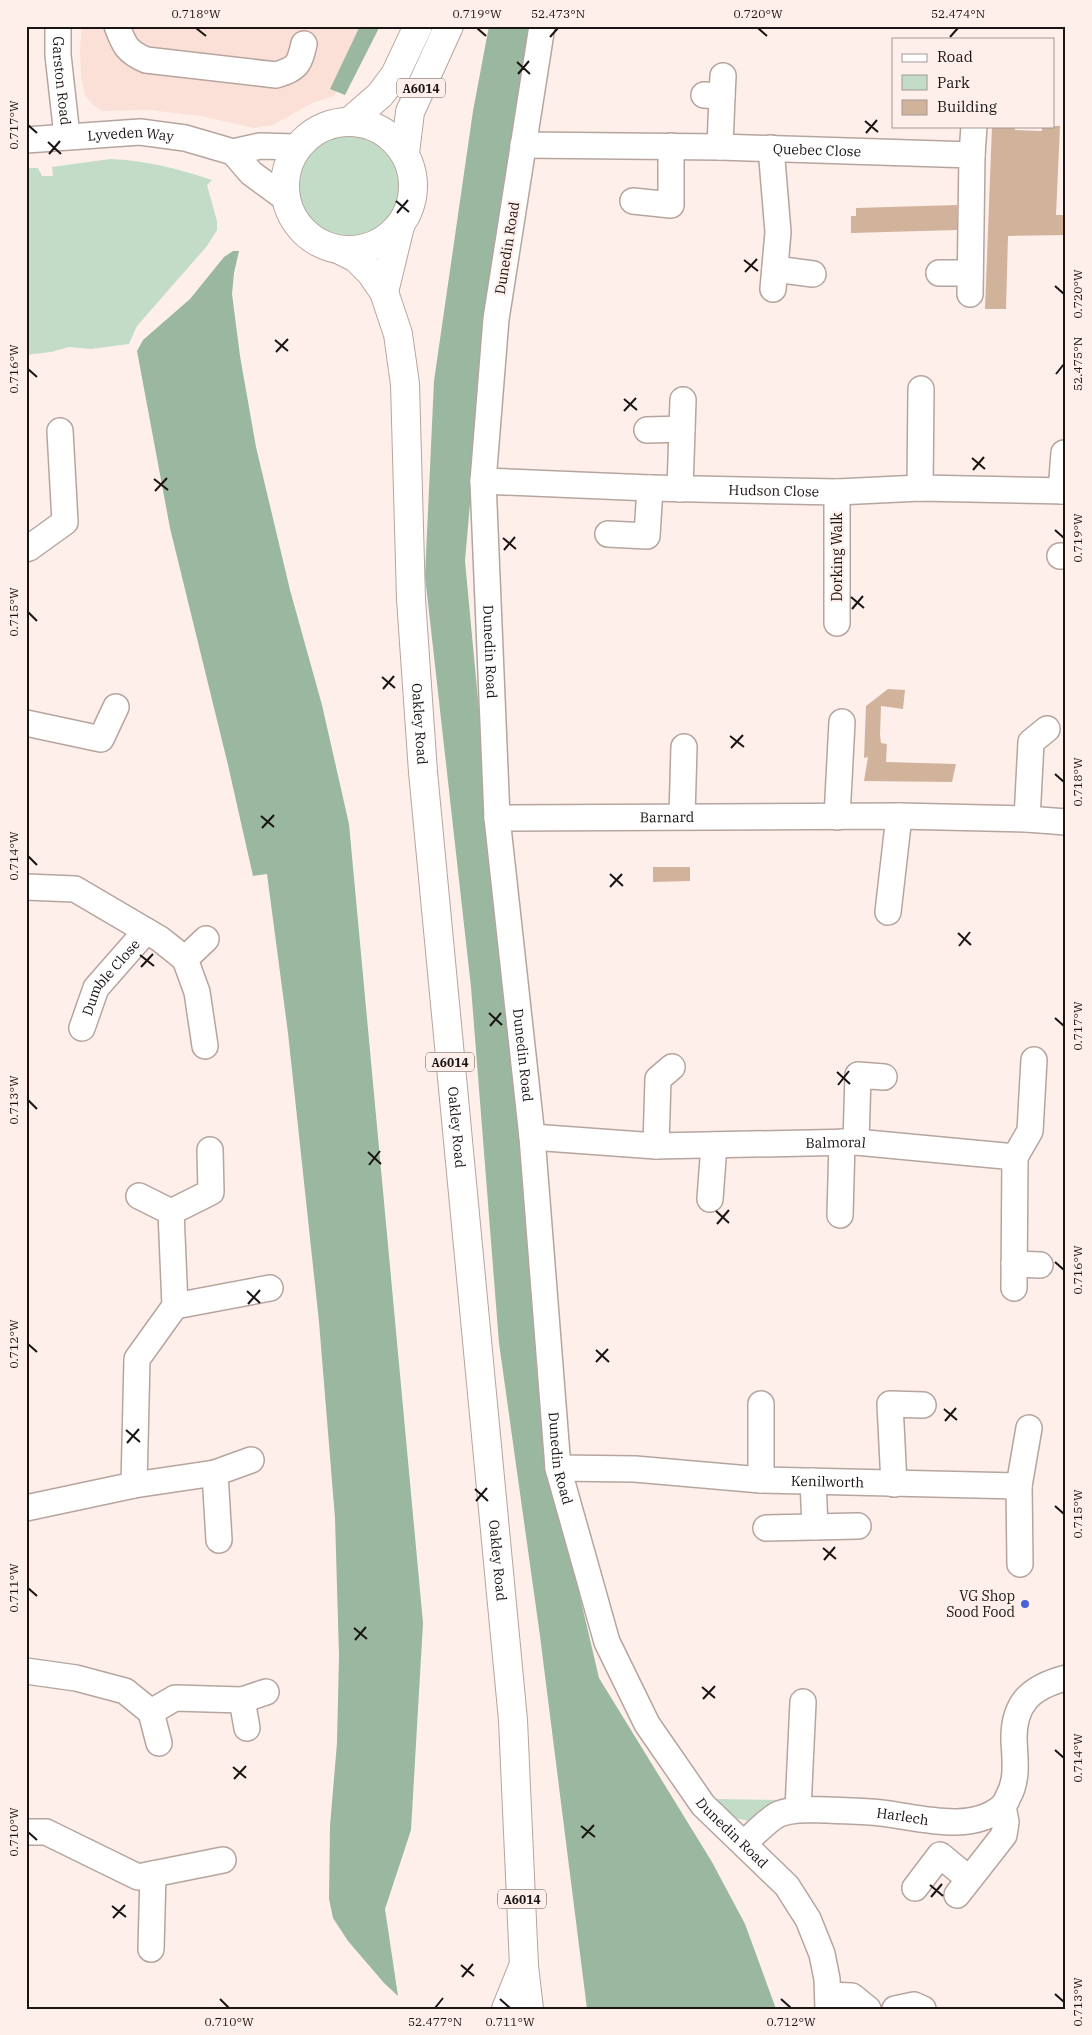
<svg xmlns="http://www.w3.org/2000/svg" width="1092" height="2035" font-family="'IBM Plex Serif',serif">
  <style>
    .built { fill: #fae0d6 }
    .green { fill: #c2dcc8 }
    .forest { fill: #9ab7a0 }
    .building { fill: #d1b39c }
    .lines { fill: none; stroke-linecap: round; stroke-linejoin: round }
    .minor-casing { stroke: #b6a59f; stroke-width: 28 }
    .major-casing { stroke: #b6a59f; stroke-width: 30 }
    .minor { stroke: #fff; stroke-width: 25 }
    .major { stroke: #fff; stroke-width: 28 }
    .ticks { fill: none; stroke: #1a1412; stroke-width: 2 }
    .poi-dot { fill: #4664d8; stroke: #feefea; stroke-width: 2 }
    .labels { text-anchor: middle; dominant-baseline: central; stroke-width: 4.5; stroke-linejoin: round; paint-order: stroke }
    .shield { fill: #feefea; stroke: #5e5653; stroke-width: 1 }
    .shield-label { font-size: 12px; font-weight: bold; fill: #1a1412 }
    .street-label { font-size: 14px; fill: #1a1412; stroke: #feefea }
    .poi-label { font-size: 14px; fill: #1a1412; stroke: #feefea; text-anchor: end }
    .neatline { fill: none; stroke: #1a1412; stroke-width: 2 }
    .ticks-label { font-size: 12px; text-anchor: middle; fill: #1a1412 }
  </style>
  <rect width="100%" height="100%" fill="#feefea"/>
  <!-- built -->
  <polygon class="built" points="82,26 376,26 334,96 312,103 273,125 254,128 201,116 149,110 102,111 91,103 85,95 81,77 80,51"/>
  <!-- green -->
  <g class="green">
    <circle cx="347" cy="187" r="54"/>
    <path d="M110,159C145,160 179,169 212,180L207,185L217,221V230L207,246L137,326L129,344L91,349L69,347L51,352L26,355V168H38L42,176H53L52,167Z"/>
    <polygon points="713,1799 789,1800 750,1821 734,1818"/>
  </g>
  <!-- forest -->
  <g class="forest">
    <polygon points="360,26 380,26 345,95 330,89"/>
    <polygon points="489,26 534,26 488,296 465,561 497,902 528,1182 551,1473 599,1678 712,1862 745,1924 776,2009 587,2009 540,1636 499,1343 471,987 425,576 434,381 473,111"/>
    <polygon points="233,251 239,251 234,273 232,294 240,356 256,447 290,590 322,705 349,824 423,1623 411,1830 385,1909 398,1996 384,1983 348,1941 333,1918 329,1899 330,1826 337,1743 339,1655 335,1518 319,1322 288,1033 267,874 253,876 228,765 170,528 137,351 143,340 190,299 224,257"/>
  </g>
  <!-- building -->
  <g class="building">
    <polygon points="992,126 1015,126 1015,130 1042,131 1042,126 1060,126 1056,215 1066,215 1066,235 1008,236 1006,309 985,309"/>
    <polygon points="957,205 957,230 851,233 851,216 856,216 856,208"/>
    <polygon points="888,689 905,690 903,709 881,706 880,735 881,743 887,744 886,762 956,764 952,782 864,781 868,757 864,758 866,706"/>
    <polygon points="653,867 690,867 690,881 653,882"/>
  </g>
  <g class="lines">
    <!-- minor casing -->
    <g class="minor-casing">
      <g id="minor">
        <path id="s1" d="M58,26V55L67,136"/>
        <path d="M117,26C124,45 127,52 146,60L276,75C298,68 299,65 304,44"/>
        <path id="s2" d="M542,26L496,319L483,481L497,818L532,1137L558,1468L607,1642L647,1724L703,1805L787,1886L799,1905L808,1919L822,1954L827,1979L828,2009"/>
        <polyline points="704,95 722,96 723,76"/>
        <path id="s3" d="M26,140L140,132L185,138L233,152L260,146L296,147"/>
        <path id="s4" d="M523,145L720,147L972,155L970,294"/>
        <polyline points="720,147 722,96"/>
        <polyline points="771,148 778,232 773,289"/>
        <polyline points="233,152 251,173 285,198"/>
        <polyline points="972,155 974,126"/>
        <polyline points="633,201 671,205 671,146"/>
        <polyline points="775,269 813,274"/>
        <polyline points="939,273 970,273"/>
        <polyline points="647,430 682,429"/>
        <path id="s5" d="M483,481L650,488L837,492L920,488L1066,491"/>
        <polyline points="920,488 921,389"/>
        <polyline points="680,489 683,400"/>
        <polyline points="1061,491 1064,453"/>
        <polyline points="608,534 647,536 650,488"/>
        <polyline points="26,549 29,548 65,522 60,431"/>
        <polyline points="1060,556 1066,556"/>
        <polyline points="837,623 837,492"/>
        <polyline points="26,723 101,739 116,707"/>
        <polyline points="682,816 684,747"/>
        <polyline points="837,817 842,722"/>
        <path id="s6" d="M497,818L899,816L1027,819L1066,822"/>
        <polyline points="1027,819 1031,742 1047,729"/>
        <polyline points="26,887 75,889 160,939 185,959 197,992 205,1046"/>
        <polyline points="888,912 899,816"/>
        <polyline points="185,959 206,939"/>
        <path id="s7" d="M82,1028L96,988L146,931"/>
        <path id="s8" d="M532,1137L656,1146L856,1142L1015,1157L1014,1288"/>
        <polyline points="856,1142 858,1075 884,1077"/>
        <polyline points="656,1146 658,1079 672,1067"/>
        <polyline points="1015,1157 1030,1131 1034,1060"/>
        <polyline points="710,1199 714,1145"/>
        <polyline points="171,1212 211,1192 210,1150"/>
        <polyline points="840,1215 842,1142"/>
        <polyline points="1014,1264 1040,1265"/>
        <polyline points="175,1306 270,1288"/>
        <polyline points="761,1404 761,1480"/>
        <path id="s9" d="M558,1468L635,1469L761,1480L1019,1486L1020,1564"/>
        <polyline points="215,1473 251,1460"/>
        <polyline points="813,1481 815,1527"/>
        <polyline points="894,1484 890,1404 923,1405"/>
        <polyline points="134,1485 215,1473 219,1540"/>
        <polyline points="1019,1486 1029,1428"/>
        <polyline points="26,1508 134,1485 137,1359 175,1306 171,1212 139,1196"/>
        <polyline points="766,1528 858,1526"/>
        <polyline points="26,1671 76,1678 125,1691 151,1712 175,1698 242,1700 266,1692"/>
        <polyline points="242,1700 247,1728"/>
        <polyline points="151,1712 159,1743"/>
        <polyline points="798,1809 803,1702"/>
        <polyline points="26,1832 46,1832 138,1877 223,1860"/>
        <path id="s10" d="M744,1843C754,1835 768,1819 779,1814C795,1808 811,1810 828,1810C845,1811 863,1811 881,1813C918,1817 970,1834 1002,1807C1005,1804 1007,1800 1008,1797C1018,1780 1015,1760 1014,1741C1013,1703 1031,1687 1066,1678"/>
        <polyline points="915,1888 940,1855 969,1879"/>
        <polyline points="957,1895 1004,1835 1006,1822 1003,1806"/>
        <polyline points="151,1949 153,1874"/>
        <polyline points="828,1995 852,1996 868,2009"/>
        <polyline points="895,2009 914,2005 923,2009"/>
      </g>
    </g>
    <!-- major casing -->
    <g class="major-casing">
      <g id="major">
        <polyline points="350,121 380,95 395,75 418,26"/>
        <circle cx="349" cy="186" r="64"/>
        <polyline points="405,153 410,112 449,26"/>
        <path id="s11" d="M342,251L356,258L371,273L384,292L398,334L405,384L411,599L423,772L513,1720L524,1966L529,2009"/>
        <polyline points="384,292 400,226"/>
        <polyline points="506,2009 523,1967"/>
      </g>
    </g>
    <!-- minor -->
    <use href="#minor" class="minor"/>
    <!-- major -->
    <use href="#major" class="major"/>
  </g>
  <!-- ticks -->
  <path class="ticks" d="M196,28L206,36M477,28L486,36M758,28L767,36M550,37L558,28M950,37L958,28M517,62L530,74M518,74L529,61M865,121L878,132M28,125L37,133M866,133L877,120M48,142L61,154M49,154L60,141M396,201L409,212M397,213L408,200M744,260L758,271M745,272L757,259M1055,286L1064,294M275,340L288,351M276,352L288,339M28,369L37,377M1056,374L1064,364M624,399L637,410M624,411L636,398M972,458L985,469M973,470L984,457M154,479L168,490M155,491L167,478M1055,530L1064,538M503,538L516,549M504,550L515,537M851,597L864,608M852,609L863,596M28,612L37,621M382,677L395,688M383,689L394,676M730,736L744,747M731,748L743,735M1055,774L1064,782M261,816L274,827M262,828L274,815M28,856L37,865M610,874L623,886M610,887L622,874M958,933L971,945M959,946L970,932M140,955L154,966M141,967L153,954M489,1013L502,1025M1055,1018L1064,1026M490,1026L501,1013M837,1072L850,1084M838,1085L849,1071M28,1100L37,1109M368,1152L381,1164M369,1165L380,1151M716,1211L729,1223M717,1224L729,1210M1055,1262L1064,1270M247,1291L260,1303M248,1304L260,1290M28,1344L37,1352M596,1350L609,1362M596,1362L608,1349M944,1409L957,1420M945,1421L956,1408M126,1430L140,1442M127,1443L139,1429M475,1489L488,1501M476,1501L487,1488M1055,1506L1064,1514M823,1548L836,1559M824,1560L835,1547M28,1588L37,1596M354,1628L367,1639M355,1640L366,1627M702,1687L715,1698M703,1699L715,1686M1055,1750L1064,1758M233,1767L246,1778M234,1779L246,1766M581,1826L595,1837M28,1832L37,1840M582,1838L594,1825M930,1885L943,1896M931,1897L942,1884M112,1906L126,1917M113,1918L125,1905M461,1965L474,1976M462,1977L473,1964M1055,1994L1064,2002M220,1999L229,2008M500,1999L510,2008M781,1999L791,2008M435,2008L443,1998"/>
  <!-- markers -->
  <circle class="poi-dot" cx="1025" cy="1604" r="5"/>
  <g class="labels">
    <!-- shield labels -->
    <g class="shield">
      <rect x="397" y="78.5" width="48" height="19" rx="4"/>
      <rect x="426" y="1052.5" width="48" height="19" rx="4"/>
      <rect x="498" y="1889.5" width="48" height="19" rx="4"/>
    </g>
    <g class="shield-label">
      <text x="421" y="88">A6014</text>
      <text x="450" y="1062">A6014</text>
      <text x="522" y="1899">A6014</text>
    </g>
    <!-- street labels -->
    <g class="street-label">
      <text stroke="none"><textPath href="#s1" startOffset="55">Garston Road</textPath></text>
      <text stroke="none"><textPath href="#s3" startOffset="105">Lyveden Way</textPath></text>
      <text stroke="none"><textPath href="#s4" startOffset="294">Quebec Close</textPath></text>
      <text transform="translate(507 248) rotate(-81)">Dunedin Road</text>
      <text stroke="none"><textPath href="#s5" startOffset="291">Hudson Close</textPath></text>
      <text transform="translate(837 557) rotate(-90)">Dorking Walk</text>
      <text stroke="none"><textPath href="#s2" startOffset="630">Dunedin Road</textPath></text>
      <text stroke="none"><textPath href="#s11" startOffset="495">Oakley Road</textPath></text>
      <text stroke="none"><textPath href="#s6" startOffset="170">Barnard</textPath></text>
      <text stroke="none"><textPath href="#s7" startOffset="59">Dumble Close</textPath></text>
      <text stroke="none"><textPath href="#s2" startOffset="1035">Dunedin Road</textPath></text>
      <text stroke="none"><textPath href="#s11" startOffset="900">Oakley Road</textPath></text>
      <text stroke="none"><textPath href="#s8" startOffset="304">Balmoral</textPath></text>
      <text stroke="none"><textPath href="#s2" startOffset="1440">Dunedin Road</textPath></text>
      <text stroke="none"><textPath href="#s9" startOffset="270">Kenilworth</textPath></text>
      <text stroke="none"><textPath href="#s11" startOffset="1335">Oakley Road</textPath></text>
      <text stroke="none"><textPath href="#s10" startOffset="170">Harlech</textPath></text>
      <text stroke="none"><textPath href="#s2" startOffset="1860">Dunedin Road</textPath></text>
    </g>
    <!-- poi labels -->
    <g class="poi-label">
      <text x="1015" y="1596">VG Shop<tspan x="1015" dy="16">Sood Food</tspan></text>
    </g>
  </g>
  <!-- border -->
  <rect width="1092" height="2035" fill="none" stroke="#feefea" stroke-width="55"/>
  <!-- legend -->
  <rect x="892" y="38" width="162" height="90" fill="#feefea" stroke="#a39794"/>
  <rect x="902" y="54" width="25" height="8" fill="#ffffff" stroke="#a39794"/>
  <text x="937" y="62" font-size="15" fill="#1a1412">Road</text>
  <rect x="902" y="75" width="25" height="15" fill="#c2dcc8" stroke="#a39794"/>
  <text x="937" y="88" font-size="15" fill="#1a1412">Park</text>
  <rect x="902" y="100" width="25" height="15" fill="#d1b39c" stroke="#a39794"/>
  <text x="937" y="112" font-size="15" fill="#1a1412">Building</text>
  <rect x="28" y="28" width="1036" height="1980" class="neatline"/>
  <g class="ticks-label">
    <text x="196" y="18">0.718°W</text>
    <text x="477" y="18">0.719°W</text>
    <text x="558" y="18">52.473°N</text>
    <text x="758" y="18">0.720°W</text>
    <text x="958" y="18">52.474°N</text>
    <text transform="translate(14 125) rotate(-90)" y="4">0.717°W</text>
    <text transform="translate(1078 294) rotate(-90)" y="4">0.720°W</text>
    <text transform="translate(1078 364) rotate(-90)" y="4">52.475°N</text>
    <text transform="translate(14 369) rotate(-90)" y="4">0.716°W</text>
    <text transform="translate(1078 538) rotate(-90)" y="4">0.719°W</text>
    <text transform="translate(14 612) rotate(-90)" y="4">0.715°W</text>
    <text transform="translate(1078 782) rotate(-90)" y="4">0.718°W</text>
    <text transform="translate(14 856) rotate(-90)" y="4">0.714°W</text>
    <text transform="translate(1078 1026) rotate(-90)" y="4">0.717°W</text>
    <text transform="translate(14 1100) rotate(-90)" y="4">0.713°W</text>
    <text transform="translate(1078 1270) rotate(-90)" y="4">0.716°W</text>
    <text transform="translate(14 1344) rotate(-90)" y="4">0.712°W</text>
    <text transform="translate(1078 1514) rotate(-90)" y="4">0.715°W</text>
    <text transform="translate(14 1588) rotate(-90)" y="4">0.711°W</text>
    <text transform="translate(1078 1758) rotate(-90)" y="4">0.714°W</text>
    <text transform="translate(14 1832) rotate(-90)" y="4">0.710°W</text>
    <text transform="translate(1078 2002) rotate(-90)" y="4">0.713°W</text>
    <text x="229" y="2026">0.710°W</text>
    <text x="435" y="2026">52.477°N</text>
    <text x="510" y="2026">0.711°W</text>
    <text x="791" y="2026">0.712°W</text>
  </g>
</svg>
